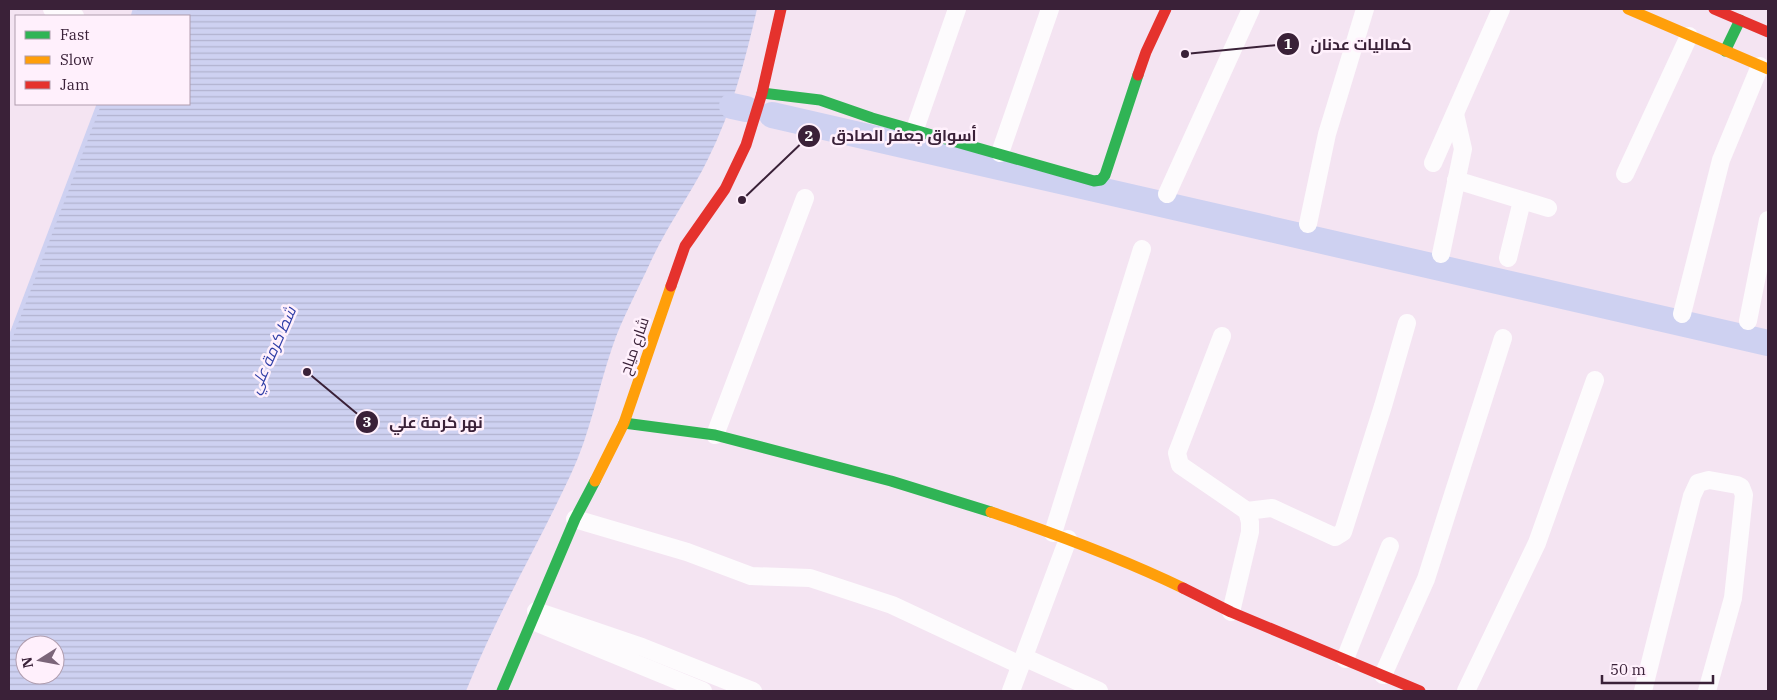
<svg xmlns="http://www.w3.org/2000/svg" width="1777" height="700" font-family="'IBM Plex Serif',Cairo,serif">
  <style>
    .water { fill: url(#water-rules); fill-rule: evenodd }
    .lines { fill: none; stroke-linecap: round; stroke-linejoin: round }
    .stream { stroke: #ced1f1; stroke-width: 4.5 }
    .river { stroke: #ced1f1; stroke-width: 26 }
    .street { stroke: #fdfbfd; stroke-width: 18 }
    .fast { stroke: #30b455; stroke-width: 11 }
    .slow { stroke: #ff9f0a; stroke-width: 11 }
    .jam { stroke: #e5322d; stroke-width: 11 }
    .labels { text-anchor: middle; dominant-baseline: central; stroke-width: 5; stroke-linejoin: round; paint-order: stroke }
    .street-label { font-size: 15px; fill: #3a2138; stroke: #fff0fc }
    .water-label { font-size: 16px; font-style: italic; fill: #2e3da6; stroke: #fff0fc }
    .leader { fill: none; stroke: #3a2138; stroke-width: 2 }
    .callout-dot { fill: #3a2138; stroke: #fff0fc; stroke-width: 2 }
    .mark-label { font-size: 15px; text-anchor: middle; font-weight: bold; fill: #fff }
    .callout-label { font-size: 16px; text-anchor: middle; font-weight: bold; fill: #3a2138; stroke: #fff0fc; stroke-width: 5; stroke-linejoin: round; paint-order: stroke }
  </style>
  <defs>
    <pattern id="water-rules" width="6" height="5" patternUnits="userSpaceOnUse" patternTransform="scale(1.25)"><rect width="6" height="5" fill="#ced1f1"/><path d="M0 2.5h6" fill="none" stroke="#b2b3cf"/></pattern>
  </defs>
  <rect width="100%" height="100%" fill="#f4e4f2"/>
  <!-- water -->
  <path class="water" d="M135,9H757C745,61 732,111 708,159C691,194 667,226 651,261C638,290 622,318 612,348C598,389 590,434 571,474C537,547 496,616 466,691H9V341L99,104H189V16H133ZM25,645H55V675H25Z"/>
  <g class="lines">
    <!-- stream -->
    <g class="stream">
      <polyline points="133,16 135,9"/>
      <polyline points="9,341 99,104"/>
    </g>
    <!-- river -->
    <g class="river">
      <polyline points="732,106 746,109"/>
      <polyline points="772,115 1768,343"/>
    </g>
    <!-- street -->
    <g class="street">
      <polyline points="52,9 75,16"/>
      <polyline points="915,129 957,9"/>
      <polyline points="1000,153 1050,9"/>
      <polyline points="1433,163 1501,9"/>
      <polyline points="1625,174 1689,36"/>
      <polyline points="1456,180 1548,208"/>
      <polyline points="1167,194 1251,9"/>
      <polyline points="1308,224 1327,134 1365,9"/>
      <polyline points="1441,254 1463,149 1455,114"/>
      <polyline points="1508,258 1522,201"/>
      <polyline points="1682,314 1721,160 1760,66"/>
      <polyline points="1748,321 1768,220"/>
      <polyline points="1222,336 1177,453 1180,465 1247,511 1250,522 1250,532 1231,612"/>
      <polyline points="715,435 805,198"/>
      <polyline points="1247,511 1272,508 1335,537 1343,532 1383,406 1407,323"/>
      <polyline points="575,519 687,552 751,576 810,578 892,605 1016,663 1030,660 1099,691"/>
      <polyline points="1053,533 1142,249"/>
      <polyline points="536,611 642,647 753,691"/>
      <polyline points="535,622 703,691"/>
      <polyline points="1345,659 1390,546"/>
      <polyline points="1383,675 1426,579 1503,338"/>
      <polyline points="1011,691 1068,539"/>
      <polyline points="1466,691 1537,543 1595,380"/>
      <polyline points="1643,691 1692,496 1698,483 1709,480 1737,485 1741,487 1744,495 1733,598 1707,691"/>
    </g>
    <!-- fast -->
    <g class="fast">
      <polyline points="1725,51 1740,20"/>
      <polyline points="762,93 820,100 872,118 1094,181 1101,180 1105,175 1138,75"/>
      <polyline points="624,423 715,435 891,481 991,512"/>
      <polyline points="502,691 575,519 595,481"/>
    </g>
    <!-- slow -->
    <g class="slow">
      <polyline points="1628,9 1768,69"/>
      <polyline points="595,481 624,423 671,286"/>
      <path d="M991,512C1056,534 1121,558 1183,588"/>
    </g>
    <!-- jam -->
    <g class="jam">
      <polyline points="1714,9 1768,32"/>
      <polyline points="1138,75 1146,52 1166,9"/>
      <polyline points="671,286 685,246 725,189 746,145 762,93 781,9"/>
      <polyline points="1183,588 1231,612 1420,691"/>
    </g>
  </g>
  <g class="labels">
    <!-- street labels -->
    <g class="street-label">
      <text transform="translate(634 346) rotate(-71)">شارع مياح</text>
    </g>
    <!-- water labels -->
    <g class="water-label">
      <text transform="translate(272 350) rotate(-66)">شط كرمة علي</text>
    </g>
  </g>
  <!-- callouts -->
  <path class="leader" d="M1185 54L1288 44M742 200L809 136M307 372L367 422"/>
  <g class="callout-dot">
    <circle cx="1185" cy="54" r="5"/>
    <circle cx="742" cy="200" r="5"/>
    <circle cx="307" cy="372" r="5"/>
    <circle cx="1288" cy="44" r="12"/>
    <circle cx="809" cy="136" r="12"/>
    <circle cx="367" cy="422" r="12"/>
  </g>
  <g class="mark-label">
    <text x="1288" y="49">1</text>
    <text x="809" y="141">2</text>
    <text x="367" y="427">3</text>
  </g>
  <g class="callout-label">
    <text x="1361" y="50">كماليات عدنان</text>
    <text x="904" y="141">أسواق جعفر الصادق</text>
    <text x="436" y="428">نهر كرمة علي</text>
  </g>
  <!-- border -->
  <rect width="1777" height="700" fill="none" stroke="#3a2138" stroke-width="20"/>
  <!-- legend -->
  <rect x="15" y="15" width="175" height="90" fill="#fff0fc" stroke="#b09dae"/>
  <rect x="25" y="31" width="25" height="8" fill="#30b455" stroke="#b09dae"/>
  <text x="60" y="40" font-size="15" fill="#3a2138">Fast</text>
  <rect x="25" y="56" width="25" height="8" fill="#ff9f0a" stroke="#b09dae"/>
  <text x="60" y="65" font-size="15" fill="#3a2138">Slow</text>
  <rect x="25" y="81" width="25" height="8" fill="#e5322d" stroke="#b09dae"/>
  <text x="60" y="90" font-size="15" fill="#3a2138">Jam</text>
  <!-- north arrow -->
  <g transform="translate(40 660) rotate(259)"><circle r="24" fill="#fff0fc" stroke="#b09dae"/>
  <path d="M0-4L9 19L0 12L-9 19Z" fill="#7b6579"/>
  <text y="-8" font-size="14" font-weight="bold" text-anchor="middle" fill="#3a2138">N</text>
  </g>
  <!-- scale -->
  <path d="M1602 675v8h111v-8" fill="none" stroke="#3a2138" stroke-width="2.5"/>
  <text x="1610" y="675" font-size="15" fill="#3a2138" stroke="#fff0fc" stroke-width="4" paint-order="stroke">50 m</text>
</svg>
